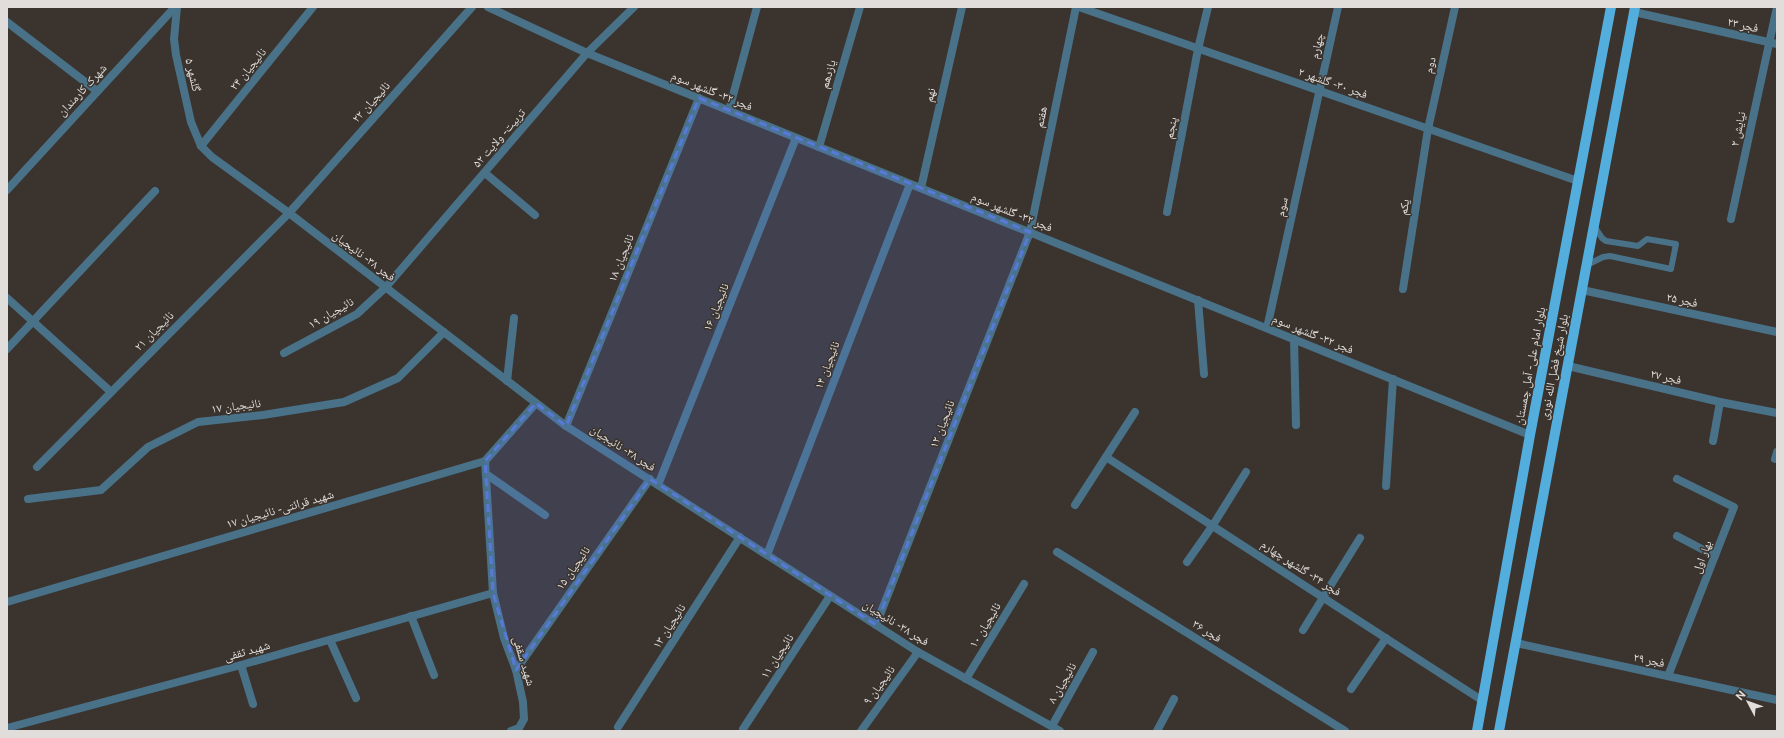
<svg xmlns="http://www.w3.org/2000/svg" width="1784" height="738" font-family="'Public Sans','Noto Naskh Arabic',sans-serif">
  <style>
    .lines { fill: none; stroke-linecap: round; stroke-linejoin: round }
    .lane { stroke: #497289; stroke-width: 6 }
    .street { stroke: #497289; stroke-width: 8 }
    .primary { stroke: #54aedd; stroke-width: 10 }
    .marked { fill: #5879d9; fill-opacity: 0.2; stroke: #5879d9; stroke-width: 3; stroke-dasharray: 8 5; stroke-linejoin: round }
    .labels { text-anchor: middle; dominant-baseline: central; stroke-width: 3; stroke-linejoin: round; paint-order: stroke }
    .street-label { font-size: 12px; fill: #e1ddda; stroke: #3a332e }
  </style>
  <rect width="100%" height="100%" fill="#3a332e"/>
  <g class="lines">
    <!-- lane -->
    <polyline class="lane" points="1587,265 1603,257 1610,256 1671,269 1676,244 1647,239 1638,246 1606,241 1602,238 1594,226"/>
    <!-- street -->
    <g class="street">
      <polyline points="177,7 174,39 176,55 191,122 201,146 212,157 289,213 566,426 918,652 1060,731"/>
      <polyline points="488,7 587,53 1530,435"/>
      <polyline points="1079,7 1578,181"/>
      <polyline points="1634,12 1777,44"/>
      <polyline points="7,22 97,91"/>
      <polyline points="729,110 757,7"/>
      <polyline points="201,146 313,7"/>
      <polyline points="819,147 860,7"/>
      <polyline points="485,173 535,215"/>
      <polyline points="921,188 962,7"/>
      <polyline points="7,190 175,7"/>
      <polyline points="1167,212 1198,49 1208,7"/>
      <polyline points="1731,219 1777,7"/>
      <polyline points="1403,289 1428,129 1455,7"/>
      <polyline points="1582,290 1777,332"/>
      <polyline points="7,298 111,392"/>
      <polyline points="1198,300 1204,374"/>
      <polyline points="1267,328 1338,7"/>
      <polyline points="1294,339 1296,425"/>
      <polyline points="7,349 155,191"/>
      <polyline points="284,353 357,314 386,287 587,53 634,7"/>
      <polyline points="1568,366 1720,402 1713,441"/>
      <polyline points="507,381 514,318"/>
      <polyline points="1720,402 1777,413"/>
      <polyline points="566,426 699,98"/>
      <polyline points="1106,457 1483,701"/>
      <polyline points="1775,459 1777,452"/>
      <polyline points="485,461 493,593 504,638 516,670 523,702 524,719 519,728 511,731"/>
      <polyline points="37,467 289,213 472,7"/>
      <polyline points="486,474 545,515"/>
      <polyline points="658,485 796,138"/>
      <polyline points="1386,486 1393,379"/>
      <polyline points="28,499 101,490 148,447 198,422 263,415 344,402 398,378 444,332"/>
      <polyline points="1075,505 1135,412"/>
      <polyline points="1677,536 1715,556"/>
      <polyline points="1057,552 1345,731"/>
      <polyline points="767,555 910,184"/>
      <polyline points="1187,562 1213,525 1246,472"/>
      <polyline points="7,602 485,461 536,403"/>
      <polyline points="411,616 434,675"/>
      <polyline points="876,625 1030,232 1076,7"/>
      <polyline points="1303,630 1360,538"/>
      <polyline points="330,640 356,698"/>
      <polyline points="1516,643 1777,700"/>
      <polyline points="241,665 253,704"/>
      <polyline points="516,670 650,479"/>
      <polyline points="1668,676 1734,507 1677,479"/>
      <polyline points="966,679 1024,584"/>
      <polyline points="1351,689 1386,638"/>
      <polyline points="1052,726 1093,652"/>
      <polyline points="618,727 740,537"/>
      <polyline points="7,728 241,665 493,593"/>
      <polyline points="743,729 830,596"/>
      <polyline points="861,731 918,652"/>
      <polyline points="1157,731 1174,699"/>
    </g>
    <!-- primary -->
    <g class="primary">
      <polyline points="1477,731 1530,435 1611,7"/>
      <polyline points="1499,731 1635,7"/>
    </g>
  </g>
  <!-- marked area -->
  <path class="marked" d="M699,98L1030,232L876,625L650,479L516,670L493,593L485,461L536,403L566,426Z"/>
  <g class="labels">
    <!-- street labels -->
    <g class="street-label">
      <text transform="translate(1743 25) rotate(13)">فجر ۲۳</text>
      <text transform="translate(1317 46) rotate(-77)">چهارم</text>
      <text transform="translate(1430 65) rotate(-77)">دوم</text>
      <text transform="translate(248 69) rotate(-51)">نائیجیان ۲۴</text>
      <text transform="translate(828 74) rotate(-74)">یازدهم</text>
      <text transform="translate(193 75) rotate(77)">گلشهر ۵</text>
      <text transform="translate(1333 83) rotate(19)">فجر ۳۰ - گلشهر ۲</text>
      <text transform="translate(82 90) rotate(-47)">شهرک کارمندان</text>
      <text transform="translate(712 91) rotate(22)">فجر ۳۲ - گلشهر سوم</text>
      <text transform="translate(930 95) rotate(-77)">نهم</text>
      <text transform="translate(371 102) rotate(-48)">نائیجیان ۲۲</text>
      <text transform="translate(1041 117) rotate(-78)">هفتم</text>
      <text transform="translate(1171 128) rotate(-79)">پنجم</text>
      <text transform="translate(1738 129) rotate(-78)">نیایش ۲</text>
      <text transform="translate(499 138) rotate(-49)">تربیت - ولایت ۵۲</text>
      <text transform="translate(1282 207) rotate(-78)">سوم</text>
      <text transform="translate(1404 207) rotate(-81)">یکم</text>
      <text transform="translate(1012 212) rotate(22)">فجر ۳۲ - گلشهر سوم</text>
      <text transform="translate(364 256) rotate(37)">فجر ۳۸ - نائیجیان</text>
      <text transform="translate(621 258) rotate(-68)">نائیجیان ۱۸</text>
      <text transform="translate(1682 300) rotate(12)">فجر ۲۵</text>
      <text transform="translate(716 307) rotate(-68)">نائیجیان ۱۶</text>
      <text transform="translate(331 313) rotate(-30)">نائیجیان ۱۹</text>
      <text transform="translate(154 331) rotate(-45)">نائیجیان ۲۱</text>
      <text transform="translate(1313 334) rotate(22)">فجر ۳۲ - گلشهر سوم</text>
      <text transform="translate(827 365) rotate(-69)">نائیجیان ۱۴</text>
      <text transform="translate(1530 366) rotate(-79)">بلوار امام علی - آمل چمستان</text>
      <text transform="translate(1554 367) rotate(-79)">بلوار شیخ فضل الله نوری</text>
      <text transform="translate(1666 377) rotate(13)">فجر ۲۷</text>
      <text transform="translate(236 406) rotate(-7)">نائیجیان ۱۷</text>
      <text transform="translate(942 424) rotate(-69)">نائیجیان ۱۲</text>
      <text transform="translate(623 448) rotate(33)">فجر ۳۸ - نائیجیان</text>
      <text transform="translate(280 509) rotate(-16)">شهید قرائتی - نائیجیان ۱۷</text>
      <text transform="translate(1702 557) rotate(-69)">بهار اول</text>
      <text transform="translate(573 568) rotate(-55)">نائیجیان ۱۵</text>
      <text transform="translate(1301 568) rotate(33)">فجر ۳۴ - گلشهر چهارم</text>
      <text transform="translate(896 623) rotate(32)">فجر ۳۸ - نائیجیان</text>
      <text transform="translate(985 625) rotate(-59)">نائیجیان ۱۰</text>
      <text transform="translate(669 626) rotate(-57)">نائیجیان ۱۳</text>
      <text transform="translate(1207 631) rotate(32)">فجر ۳۶</text>
      <text transform="translate(247 651) rotate(-16)">شهید ثقفی</text>
      <text transform="translate(777 656) rotate(-57)">نائیجیان ۱۱</text>
      <text transform="translate(1649 660) rotate(12)">فجر ۲۹</text>
      <text transform="translate(524 661) rotate(73)">شهید سقفی</text>
      <text transform="translate(1062 683) rotate(-60)">نائیجیان ۸</text>
      <text transform="translate(879 685) rotate(-54)">نائیجیان ۹</text>
    </g>
  </g>
  <!-- border -->
  <rect width="1784" height="738" fill="none" stroke="#e1ddda" stroke-width="16"/>
  <!-- north arrow -->
  <g transform="translate(1748 702) rotate(311)" stroke="#3a332e" stroke-width="3" paint-order="stroke">
  <path d="M0-3L7 15L0 10L-7 15Z" fill="#e1ddda"/>
  <text y="-6" font-size="11" font-weight="bold" text-anchor="middle" fill="#e1ddda">N</text>
  </g>
</svg>
